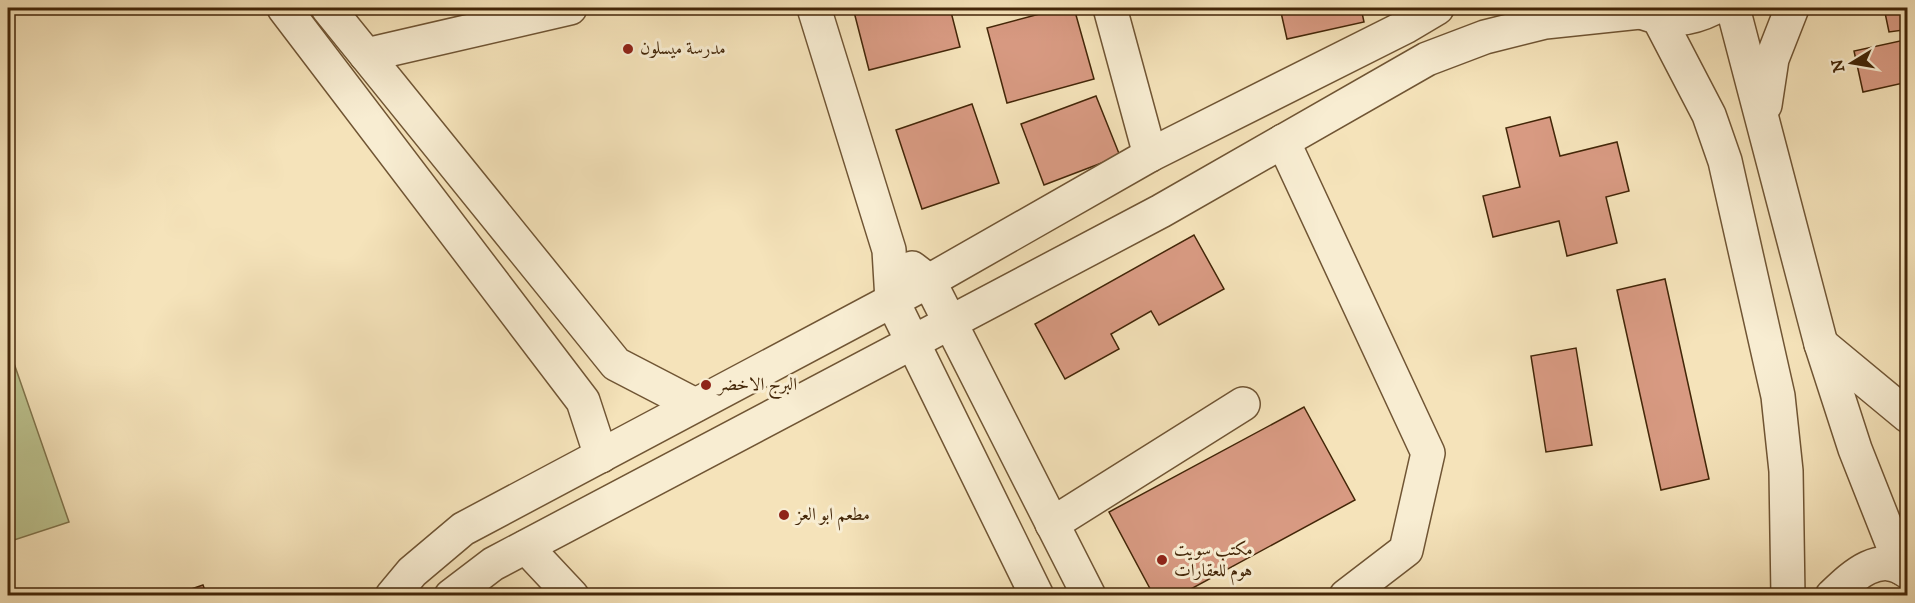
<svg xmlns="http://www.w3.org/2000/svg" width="1915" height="603" font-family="'IM FELL DW Pica',Amiri,serif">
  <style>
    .green { fill: #bcc38f; stroke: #80744c; stroke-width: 1.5 }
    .building { fill: #d89a82; stroke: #432608; stroke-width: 1.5 }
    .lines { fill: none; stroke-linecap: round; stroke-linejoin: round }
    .minor-casing { stroke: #705534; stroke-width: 36 }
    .minor { stroke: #f8edd2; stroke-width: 33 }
    .poi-dot { fill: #8f2418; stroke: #f8edd2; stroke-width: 2 }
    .labels { text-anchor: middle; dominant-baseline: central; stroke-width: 6; stroke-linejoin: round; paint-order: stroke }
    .poi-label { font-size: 18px; fill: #432608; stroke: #f8edd2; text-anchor: start }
  </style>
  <rect width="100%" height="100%" fill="#f5e3ba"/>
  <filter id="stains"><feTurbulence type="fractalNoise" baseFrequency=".00333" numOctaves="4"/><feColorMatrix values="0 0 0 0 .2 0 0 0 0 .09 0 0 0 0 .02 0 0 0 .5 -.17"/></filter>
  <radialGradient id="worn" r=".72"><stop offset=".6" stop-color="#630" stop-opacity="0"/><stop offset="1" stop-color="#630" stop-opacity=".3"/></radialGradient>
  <!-- green -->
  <polygon class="green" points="8,346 69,522 8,542"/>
  <!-- building -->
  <g class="building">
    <polygon points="853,8 950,8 960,47 869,70"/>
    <polygon points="1062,8 1074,8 1094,79 1007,103 987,28"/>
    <polygon points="1280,8 1361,8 1364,22 1287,39"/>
    <polygon points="1884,8 1908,8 1908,82 1863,92 1854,51 1905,40 1903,30 1889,32"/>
    <polygon points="1096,96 1120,156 1044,185 1021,124"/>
    <polygon points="972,104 999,183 922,209 896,130"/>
    <polygon points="1550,117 1560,156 1617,142 1629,191 1606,197 1617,243 1567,256 1559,221 1493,237 1483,196 1520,187 1506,128"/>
    <polygon points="1194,235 1224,289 1159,325 1151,311 1111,334 1119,349 1065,379 1035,324"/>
    <polygon points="1665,279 1709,479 1661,490 1617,290"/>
    <polygon points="1576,348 1592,445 1546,452 1531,356"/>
    <polygon points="1304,407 1355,500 1178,596 1154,596 1109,512"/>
    <polygon points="203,585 207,596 171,596"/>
  </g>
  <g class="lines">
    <!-- minor casing -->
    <g class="minor-casing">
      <g id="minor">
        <polyline points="284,8 583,401 601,456"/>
        <polyline points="328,8 616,364 695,405"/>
        <polyline points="814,8 889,250 892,300 1037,596"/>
        <polyline points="1110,8 1150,155"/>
        <polyline points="1733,8 1821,344 1855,449 1902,568 1908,564"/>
        <path d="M1641,12C1668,22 1688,21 1714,8"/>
        <polyline points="1659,19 1709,115 1725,161 1778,396 1786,471 1788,596"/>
        <polyline points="366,55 570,8"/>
        <polyline points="1765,105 1772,59 1792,8"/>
        <polyline points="1283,141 1428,453 1406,550 1346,596"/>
        <polyline points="912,268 929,281 1089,596"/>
        <polyline points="1821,344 1908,416"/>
        <polyline points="1052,524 1243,404"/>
        <polyline points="526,547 572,596"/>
        <polyline points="392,596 412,572 463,529 929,281 1150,155 1405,27 1437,8"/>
        <polyline points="451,596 493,564 1161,211 1427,59 1485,37 1545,22 1640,12"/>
        <path d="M1832,596C1853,576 1879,550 1908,572"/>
      </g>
    </g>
    <!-- minor -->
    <use href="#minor" class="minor"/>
  </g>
  <!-- markers -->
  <g class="poi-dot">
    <circle cx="628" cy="49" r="6"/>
    <circle cx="706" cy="385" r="6"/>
    <circle cx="784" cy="515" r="6"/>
    <circle cx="1162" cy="560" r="6"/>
  </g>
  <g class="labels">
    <!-- poi labels -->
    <g class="poi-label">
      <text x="640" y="49">مدرسة ميسلون</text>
      <text x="718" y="385">البرج الاخضر</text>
      <text x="796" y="515">مطعم ابو العز</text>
      <text x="1174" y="550">مكتب سويت<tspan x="1174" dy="21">هوم للعقارات</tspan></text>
    </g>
  </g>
  <!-- margin -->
  <rect width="1915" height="603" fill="none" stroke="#f5e3ba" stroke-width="30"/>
  <rect x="9" y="9" width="1897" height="585" fill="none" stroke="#432608" stroke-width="3"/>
  <rect x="15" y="15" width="1885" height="573" fill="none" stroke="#432608" stroke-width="1.5"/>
  <!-- north arrow -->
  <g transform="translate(1852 63) rotate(259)" stroke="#f8edd2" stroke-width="4.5" paint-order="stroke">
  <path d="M0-4.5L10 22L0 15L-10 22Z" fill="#432608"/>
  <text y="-9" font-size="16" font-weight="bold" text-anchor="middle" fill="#432608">N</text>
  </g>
  <rect width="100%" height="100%" filter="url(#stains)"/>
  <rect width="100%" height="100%" fill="url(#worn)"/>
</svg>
